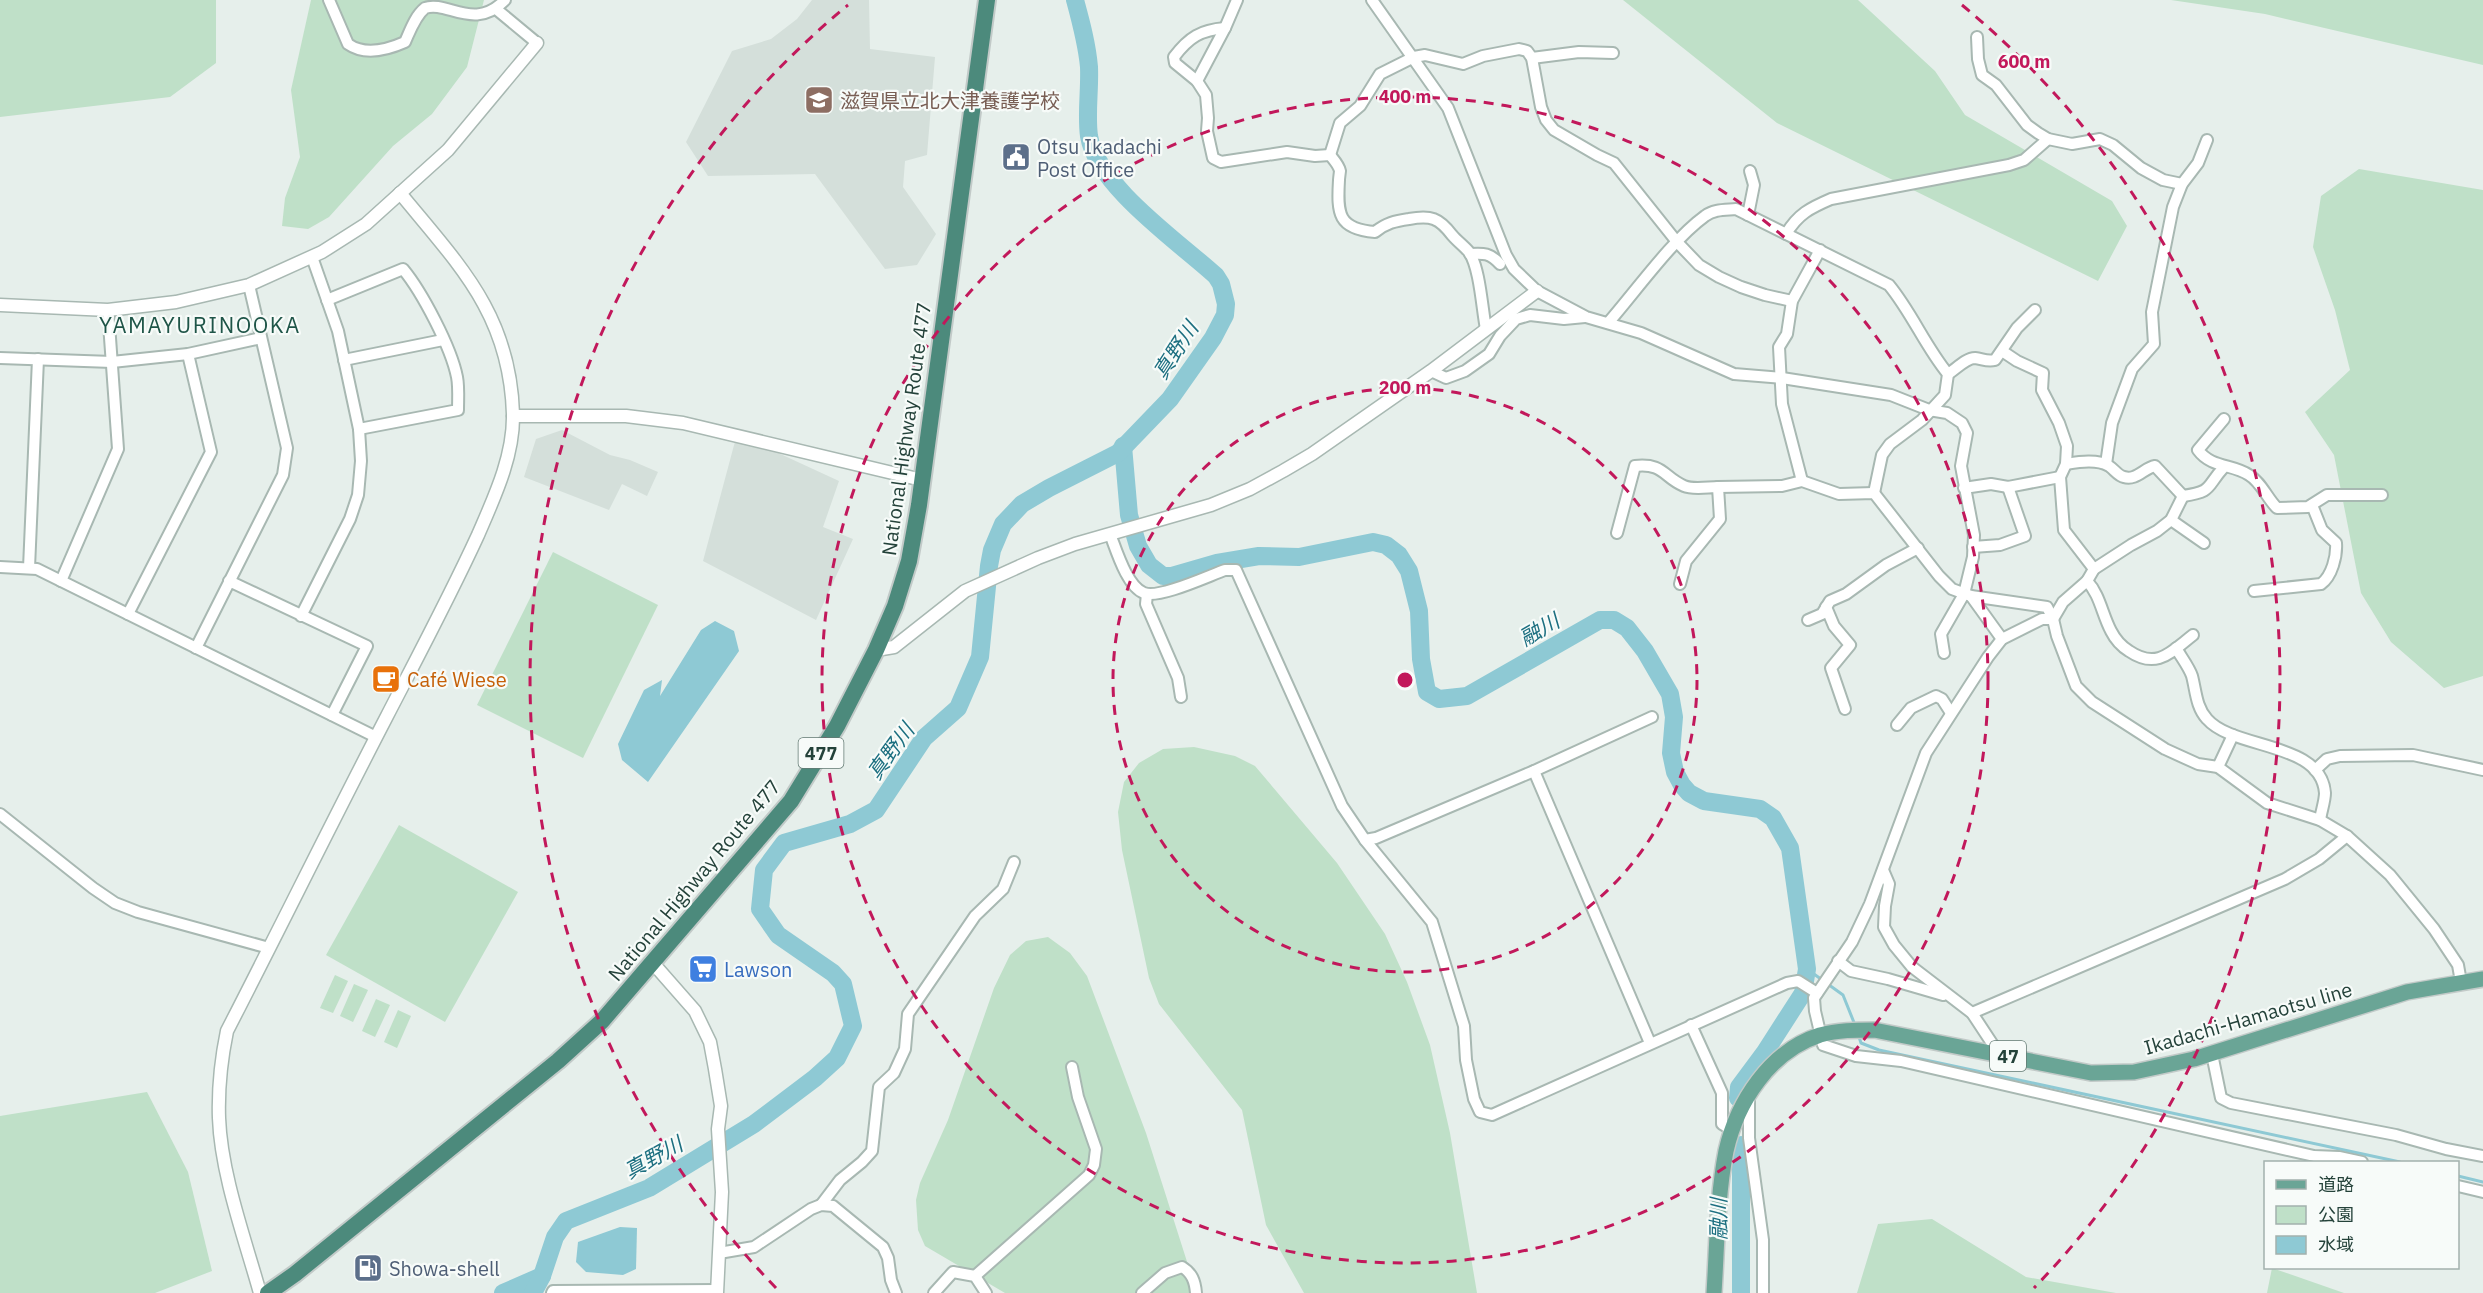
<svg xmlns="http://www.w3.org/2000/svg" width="2483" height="1293" font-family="'IBM Plex Sans','Noto Sans JP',sans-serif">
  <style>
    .built { fill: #d4dfda }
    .green { fill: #bfe0c8 }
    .water { fill: #8ec9d4 }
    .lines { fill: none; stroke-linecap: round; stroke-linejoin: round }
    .stream { stroke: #8ec9d4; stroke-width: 3 }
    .river { stroke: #8ec9d4; stroke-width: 18 }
    .minor-casing { stroke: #a8b8b2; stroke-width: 14 }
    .tertiary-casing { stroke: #a8b8b2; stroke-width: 15 }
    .primary-casing { stroke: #c2cac8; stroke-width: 18 }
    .trunk-casing { stroke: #c2cac8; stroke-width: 20 }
    .minor { stroke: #fff; stroke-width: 10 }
    .tertiary { stroke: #fff; stroke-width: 12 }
    .primary { stroke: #6aa596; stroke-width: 15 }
    .trunk { stroke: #4c8a7c; stroke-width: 16 }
    .ring { fill: none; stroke: #c2185b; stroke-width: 3; stroke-dasharray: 10 8 }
    .labels { text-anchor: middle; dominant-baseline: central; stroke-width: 4.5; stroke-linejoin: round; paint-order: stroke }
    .shield { fill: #f7fbf9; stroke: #637a73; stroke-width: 1.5 }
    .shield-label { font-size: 18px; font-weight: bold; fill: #24423a }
    .education-label { font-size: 20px; fill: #785e54; stroke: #f7fbf9; text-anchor: start }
    .service-label { font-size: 20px; fill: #4e5e75; stroke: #f7fbf9; text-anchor: start }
    .street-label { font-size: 20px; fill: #24423a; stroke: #f7fbf9 }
    .food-label { font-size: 20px; fill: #c56008; stroke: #f7fbf9; text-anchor: start }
    .shop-label { font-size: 20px; fill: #366cbe; stroke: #f7fbf9; text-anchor: start }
    .water-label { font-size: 21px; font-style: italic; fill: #1c6f80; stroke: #f7fbf9 }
    .quarter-label { font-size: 22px; letter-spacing: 1.5px; fill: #1f5548; stroke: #f7fbf9 }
    .centre { fill: #c2185b; stroke: #f7fbf9; stroke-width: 3 }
    .ring-label { font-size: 18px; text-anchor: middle; font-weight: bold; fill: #c2185b; stroke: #f7fbf9; stroke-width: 4.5; stroke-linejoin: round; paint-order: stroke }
  </style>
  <rect width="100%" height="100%" fill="#e6efeb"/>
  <!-- built -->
  <g class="built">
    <polygon points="812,0 869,0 870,49 935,57 927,155 905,161 903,187 936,234 917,265 885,269 815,174 708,176 686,142 732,51 771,39 797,19"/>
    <polygon points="562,430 610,455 630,460 658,472 647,496 622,484 609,510 524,477 536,439"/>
    <polygon points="737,434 839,481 823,527 853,539 816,620 703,561"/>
  </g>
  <!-- green -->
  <g class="green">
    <polygon points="0,0 216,0 216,63 170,97 0,117"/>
    <polygon points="311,0 484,0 467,67 432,114 393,146 329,217 308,229 282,226 285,198 300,157 291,90"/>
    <polygon points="1623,0 1858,0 1935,71 1965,115 2112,201 2127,226 2098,281 1777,123"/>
    <polygon points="2171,0 2483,0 2483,65 2265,14"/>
    <polygon points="2359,169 2483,190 2483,676 2444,688 2391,642 2361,593 2334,455 2305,412 2350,370 2335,310 2313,247 2321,196"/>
    <polygon points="553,552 658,605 583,758 477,705"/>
    <polygon points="1194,747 1235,756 1255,766 1337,863 1385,934 1407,982 1430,1045 1450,1133 1477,1293 1304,1293 1266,1225 1242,1110 1159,1004 1149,978 1122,850 1118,812 1124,782 1139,763 1163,749"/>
    <polygon points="399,825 518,892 445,1022 326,955"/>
    <polygon points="1048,937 1070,953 1087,976 1146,1133 1197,1293 1005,1293 925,1246 918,1230 916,1200 920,1183 948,1120 994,988 1010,955 1026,941"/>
    <polygon points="335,975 348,981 333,1013 320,1008"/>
    <polygon points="354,984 368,990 353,1022 340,1016"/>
    <polygon points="376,999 390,1005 375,1037 362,1031"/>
    <polygon points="398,1010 411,1016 397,1048 384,1042"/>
    <polygon points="147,1092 188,1172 212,1271 155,1293 0,1293 0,1116"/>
    <polygon points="1932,1219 2026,1277 2116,1293 1857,1293 1878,1224"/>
    <polygon points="2272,1268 2344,1293 2267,1293"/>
  </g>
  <!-- water -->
  <g class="water">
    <polygon points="715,621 734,631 739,651 648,782 622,760 618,744 644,690 662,680 660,696 701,630"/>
    <polygon points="620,1227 637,1228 636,1269 623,1275 586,1272 576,1262 578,1242"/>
  </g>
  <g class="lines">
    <!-- stream -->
    <g class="stream">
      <polyline points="1807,969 1843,995 1855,1025"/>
      <polyline points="1858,1034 1861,1043 1879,1050 2400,1162"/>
      <polyline points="2458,1176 2483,1182"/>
    </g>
    <!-- river -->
    <g class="river">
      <polyline points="1123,446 1129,515 1138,546 1149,565 1163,576 1172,576 1217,563 1259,556 1299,557 1373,542 1386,545 1399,555 1409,571 1419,611 1421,659 1427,692 1439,699 1467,696 1600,620 1614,620 1627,628 1645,651 1670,694 1674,717 1671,753 1675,772 1682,785 1689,793 1704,801 1760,809 1773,818 1790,848 1807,969 1803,993 1765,1052 1739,1087 1738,1098"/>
      <polyline points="503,1293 542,1276"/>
      <path d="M533,1293L542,1276L555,1237L566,1221L649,1188L754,1124L815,1078L837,1058L853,1026L843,984L833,973L778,935L760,909L764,870L784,843L850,824L876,810L924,738L958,708L980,657L989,566L992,550L1003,524L1022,504L1049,488L1118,453L1170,399L1213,338L1225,315L1226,304L1221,284L1216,276C1179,242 1097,186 1089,136C1086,114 1090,90 1089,67C1087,44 1081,22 1075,0"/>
      <polyline points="1741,1293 1741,1145"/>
    </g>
    <!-- minor casing -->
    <g class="minor-casing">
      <g id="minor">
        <path d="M329,0L348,44C365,56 387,50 405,42C410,31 415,16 425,8C447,0 474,32 505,0"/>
        <polyline points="1372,0 1448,108 1506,255 1514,269 1537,291 1586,317 1641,333 1734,374 1782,378 1891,395 1929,410 1947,413 1962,423 1967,433 1961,466 1974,535 1973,557 1964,594 1941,634 1944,653"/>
        <polyline points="496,9 537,43"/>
        <path d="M1225,28C1201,30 1189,37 1174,57L1175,63L1197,81L1206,95L1208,118L1207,131L1213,158L1221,162L1287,152L1315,156L1330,155C1333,159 1339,165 1340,171C1340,171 1339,179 1339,180C1337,214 1338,229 1375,232C1386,223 1395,221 1409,219C1431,215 1439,218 1452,235C1457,241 1464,246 1469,252C1480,268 1482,309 1486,329"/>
        <polyline points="1977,37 1978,59 1982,75 1996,85 2027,125 2038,133 2048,139 2072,144 2100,139 2113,145 2141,168 2163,180 2182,184"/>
        <polyline points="1532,58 1579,52 1613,53"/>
        <polyline points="1197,81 1225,28 1237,0"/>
        <polyline points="1330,155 1340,123 1360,106 1380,74 1414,57 1425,55 1463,64 1483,56 1519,49 1527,51 1532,58 1541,107 1546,120 1554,130 1597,155 1614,163 1677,242 1699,265 1719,277 1741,287 1765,295 1792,301"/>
        <polyline points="1748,215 1754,185 1750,171"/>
        <path d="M1786,234C1798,214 1810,208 1831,199L2009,165L2024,160L2048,139"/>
        <path d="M1470,254C1484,253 1490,253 1500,264"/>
        <path d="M327,300L403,269C422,292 451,347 457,377C459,387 458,399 458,410L359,429"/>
        <path d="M1608,323C1636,291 1672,240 1705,216C1714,209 1725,210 1736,209L1889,285C1912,313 1925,346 1948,374L1945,395L1922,420L1890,444L1882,455L1874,493"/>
        <polyline points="2002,351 2017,361 2043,373 2042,390 2059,423 2067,446 2066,464 2060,477 2064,530 2094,569"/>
        <polyline points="0,358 112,362 188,354 261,338"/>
        <polyline points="344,360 443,340"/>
        <polyline points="1431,371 1446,378 1465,371 1489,354 1500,336 1516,319 1530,315 1564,319 1585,317"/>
        <path d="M1948,374C1956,369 1966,358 1975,358C1983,359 1987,362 1995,360L2017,328L2035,310"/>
        <path d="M2224,419L2198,450C2211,468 2233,464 2249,475C2261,482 2267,498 2277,508L2308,507L2327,495H2382"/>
        <path d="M2066,464C2079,462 2097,459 2109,466C2114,469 2118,476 2124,477C2136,481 2144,468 2155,466L2183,496C2214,491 2205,488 2224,467"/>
        <polyline points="2106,464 2112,423 2132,369 2154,344 2152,312 2173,207 2182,184 2198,163 2207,140"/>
        <polyline points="1802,481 1782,404 1779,347 1787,334 1792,301 1820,250"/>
        <polyline points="1718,487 1782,486 1802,481 1839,494 1874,493 1939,576 1952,589 1971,596 2047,607 2053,619"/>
        <polyline points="1964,488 1991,484 2008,487 2060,477"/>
        <polyline points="2171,520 2204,543"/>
        <path d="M1617,533L1635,466C1664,463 1663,477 1684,486C1693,490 1708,487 1718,487L1720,519L1686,561L1680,584"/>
        <path d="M1110,534C1116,549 1127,587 1144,593C1159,599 1208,576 1225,570H1236L1342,806L1365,840L1432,922L1464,1026L1466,1060L1474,1099L1480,1112L1492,1115L1787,983L1798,981L1817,993"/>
        <polyline points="1973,547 2000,545 2025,536 2008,487"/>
        <polyline points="0,567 37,569 376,737"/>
        <polyline points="29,568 38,359"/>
        <polyline points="61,581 118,449 108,310"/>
        <polyline points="229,581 367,646 332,715"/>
        <path d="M2087,581C2100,595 2102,614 2111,631C2115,639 2121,646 2129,651C2157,670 2171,652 2193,635"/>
        <path d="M2254,591L2321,584C2332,576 2337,556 2336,543L2322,530L2312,505"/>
        <polyline points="1147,594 1146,604 1178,678 1181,697"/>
        <polyline points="1971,596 2002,639"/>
        <polyline points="1826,607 1834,626 1850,645 1831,668 1845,709"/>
        <polyline points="128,614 211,452 188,354"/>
        <polyline points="301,616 350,519 358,495 361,461 359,429 338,331 312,257"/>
        <polyline points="2053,619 2063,602 2087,581 2094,569 2131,545 2157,531 2171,520 2183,496"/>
        <polyline points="1808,620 1822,614 1830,601 1846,594 1886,565 1918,548"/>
        <polyline points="196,648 283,475 287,448 249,285"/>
        <path d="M2176,648C2181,657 2189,667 2192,676C2196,691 2196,707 2207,719C2234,750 2321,741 2325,793C2325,801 2321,812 2320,820"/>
        <polyline points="1897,725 1911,708 1936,696 1942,699 1951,713"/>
        <polyline points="2218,767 2233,735"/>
        <polyline points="2315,770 2327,759 2340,756 2413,755 2483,770"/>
        <polyline points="1534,771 1650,1043"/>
        <polyline points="0,814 93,888 115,903 138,912 269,948"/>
        <polyline points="1365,840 1376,838 1534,771 1652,717"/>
        <polyline points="1883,870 1889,884 1885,906 1884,927 1894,945 1912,967 1972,1013 1999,1054"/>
        <polyline points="1838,961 1851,971 1888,979 1943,995"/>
        <polyline points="1972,1013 2285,879 2319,859 2347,836"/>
        <polyline points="1691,1025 1722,1093 1722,1124 1732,1130"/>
        <polyline points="2212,1054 2221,1098 2231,1103 2396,1135 2446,1149 2483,1156"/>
        <polyline points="1749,1098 1749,1138 1763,1240 1763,1293"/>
        <polyline points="2362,1162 2339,1157 2314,1156 1901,1061 1856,1056 1823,1045 1815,1011 1814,998 1852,942 1870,904 1926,753 1988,657 2002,639 2042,619 2053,619 2057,636 2076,686 2092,702 2165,749 2198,764 2218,767 2267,803 2320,820 2347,836 2390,875 2434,929 2458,965 2461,982"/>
        <polyline points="2458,1186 2483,1192"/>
        <polyline points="821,1205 840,1180 862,1162 872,1151 879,1087 894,1073 905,1049 908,1014 975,916 1003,889 1014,862"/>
        <polyline points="719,1253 754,1247 811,1209 821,1205 833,1206 883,1247 888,1258 891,1280 896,1293"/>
        <polyline points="975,1276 1089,1175 1094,1165 1096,1149 1078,1097 1072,1067"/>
        <polyline points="552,1293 553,1291 717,1290"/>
        <polyline points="934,1293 953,1272 975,1276 986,1293"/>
        <path d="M1142,1293L1165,1273L1182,1267C1192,1273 1195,1281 1196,1293"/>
      </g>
    </g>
    <!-- tertiary casing -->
    <g class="tertiary-casing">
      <g id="tertiary">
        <polyline points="0,305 108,310 176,302 249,285 322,252 366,224 448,150 537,43"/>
        <polyline points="513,416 626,416 683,423 922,480"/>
        <polyline points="876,650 894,647 965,591 1038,558 1075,544 1211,505 1250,489 1283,471 1312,454 1431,371 1537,291"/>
        <polyline points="652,962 695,1011 710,1042 715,1069 721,1106 718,1129 722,1192 717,1293"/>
        <path d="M260,1293C245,1239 221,1174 219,1118C218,1088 221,1060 227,1031C281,926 333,820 387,716C418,656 450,596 478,535C494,498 514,456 513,414C510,314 459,265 400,193"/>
      </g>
    </g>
    <!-- primary casing -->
    <g class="primary-casing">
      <path id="primary" d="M1714,1293C1717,1247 1717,1197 1726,1151C1737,1102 1770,1051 1820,1035C1838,1030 1856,1030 1874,1030L2091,1073L2134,1072L2194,1059L2407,992L2483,979"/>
    </g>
    <!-- trunk casing -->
    <g class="trunk-casing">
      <polyline id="trunk" points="268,1293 295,1274 558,1061 602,1021 791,801 837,726 876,650 895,606 909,561 919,505 987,0"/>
    </g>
    <!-- minor -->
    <use href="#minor" class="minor"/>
    <!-- tertiary -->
    <use href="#tertiary" class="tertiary"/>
    <!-- primary -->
    <use href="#primary" class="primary"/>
    <!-- trunk -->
    <use href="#trunk" class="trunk"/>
  </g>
  <!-- distance rings -->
  <g class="ring">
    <circle cx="1405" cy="680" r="292"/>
    <circle cx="1405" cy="680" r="583"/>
    <path d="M776 1288A875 875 0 0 1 848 5M1962 5A875 875 0 0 1 2034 1288"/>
  </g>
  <!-- icons -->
  <defs>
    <g id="school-square" transform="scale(1.5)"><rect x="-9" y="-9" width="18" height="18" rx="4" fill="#8d6e63" stroke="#f7fbf9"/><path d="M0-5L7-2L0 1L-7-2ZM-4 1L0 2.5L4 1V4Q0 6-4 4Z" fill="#fff"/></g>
    <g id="civic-square" transform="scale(1.5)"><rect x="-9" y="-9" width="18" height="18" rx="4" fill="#5c6f8a" stroke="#f7fbf9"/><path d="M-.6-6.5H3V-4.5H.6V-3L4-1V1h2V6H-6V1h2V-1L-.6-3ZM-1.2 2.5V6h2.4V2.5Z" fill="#fff"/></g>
    <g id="cafe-square" transform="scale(1.5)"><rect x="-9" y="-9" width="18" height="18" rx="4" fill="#e8710a" stroke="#f7fbf9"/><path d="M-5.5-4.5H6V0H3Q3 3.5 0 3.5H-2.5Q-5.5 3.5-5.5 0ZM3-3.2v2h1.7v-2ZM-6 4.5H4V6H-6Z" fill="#fff"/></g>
    <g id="supermarket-square" transform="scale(1.5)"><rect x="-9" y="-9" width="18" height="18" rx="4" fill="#3f7fe0" stroke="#f7fbf9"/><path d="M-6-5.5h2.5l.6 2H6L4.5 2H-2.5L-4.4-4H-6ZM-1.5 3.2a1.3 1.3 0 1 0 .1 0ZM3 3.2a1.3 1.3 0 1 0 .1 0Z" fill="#fff"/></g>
    <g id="fuel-square" transform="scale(1.5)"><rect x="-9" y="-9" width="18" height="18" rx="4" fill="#5c6f8a" stroke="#f7fbf9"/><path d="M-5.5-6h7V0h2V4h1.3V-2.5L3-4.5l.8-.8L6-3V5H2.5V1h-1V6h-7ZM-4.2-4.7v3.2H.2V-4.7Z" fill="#fff"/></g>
  </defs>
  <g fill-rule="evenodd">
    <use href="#school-square" x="819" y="100"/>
    <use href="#civic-square" x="1016" y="157"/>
    <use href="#cafe-square" x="386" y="679"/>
    <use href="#supermarket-square" x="703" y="969"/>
    <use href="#fuel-square" x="368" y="1268"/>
  </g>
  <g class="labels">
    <!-- shield labels -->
    <g class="shield">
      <rect x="798.5" y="738" width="45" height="30" rx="4.5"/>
      <rect x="1990" y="1041" width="36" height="30" rx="4.5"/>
    </g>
    <g class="shield-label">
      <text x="821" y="753">477</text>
      <text x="2008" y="1056">47</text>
    </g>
    <!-- education labels -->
    <g class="education-label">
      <text x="840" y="100">滋賀県立北大津養護学校</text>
    </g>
    <!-- service labels -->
    <g class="service-label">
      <text x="1037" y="146">Otsu Ikadachi<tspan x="1037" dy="23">Post Office</tspan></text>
      <text x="389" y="1268">Showa-shell</text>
    </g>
    <!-- street labels -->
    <g class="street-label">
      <text transform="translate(906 429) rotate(-82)">National Highway Route 477</text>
      <text transform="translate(694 880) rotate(-50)">National Highway Route 477</text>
      <text transform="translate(2248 1018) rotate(-16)">Ikadachi-Hamaotsu line</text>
    </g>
    <!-- food labels -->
    <g class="food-label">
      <text x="407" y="679">Café Wiese</text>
    </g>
    <!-- shop labels -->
    <g class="shop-label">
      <text x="724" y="969">Lawson</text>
    </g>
    <!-- water labels -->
    <g class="water-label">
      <text transform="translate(1175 350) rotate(-57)">真野川</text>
      <text transform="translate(1539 629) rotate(-30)">融川</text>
      <text transform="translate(890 751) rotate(-54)">真野川</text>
      <text transform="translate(653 1157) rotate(-29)">真野川</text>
      <text transform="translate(1718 1219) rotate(-90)">融川</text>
    </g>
    <!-- quarter labels -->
    <g class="quarter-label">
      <text x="200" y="324">YAMAYURINOOKA</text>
    </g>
  </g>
  <circle cx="1405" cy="680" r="9" class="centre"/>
  <g class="ring-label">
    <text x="2024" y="68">600 m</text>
    <text x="1405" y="103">400 m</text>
    <text x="1405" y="394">200 m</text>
  </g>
  <!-- legend -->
  <rect x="2264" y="1161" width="195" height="108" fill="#f7fbf9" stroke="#a3b1ad" stroke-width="1.5"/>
  <rect x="2276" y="1180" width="30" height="9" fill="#6aa596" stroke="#a3b1ad" stroke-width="1.5"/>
  <text x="2318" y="1191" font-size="18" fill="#24423a">道路</text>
  <rect x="2276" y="1206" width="30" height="18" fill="#bfe0c8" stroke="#a3b1ad" stroke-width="1.5"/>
  <text x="2318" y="1221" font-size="18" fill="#24423a">公園</text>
  <rect x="2276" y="1236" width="30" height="18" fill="#8ec9d4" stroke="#a3b1ad" stroke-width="1.5"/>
  <text x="2318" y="1251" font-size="18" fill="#24423a">水域</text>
</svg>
